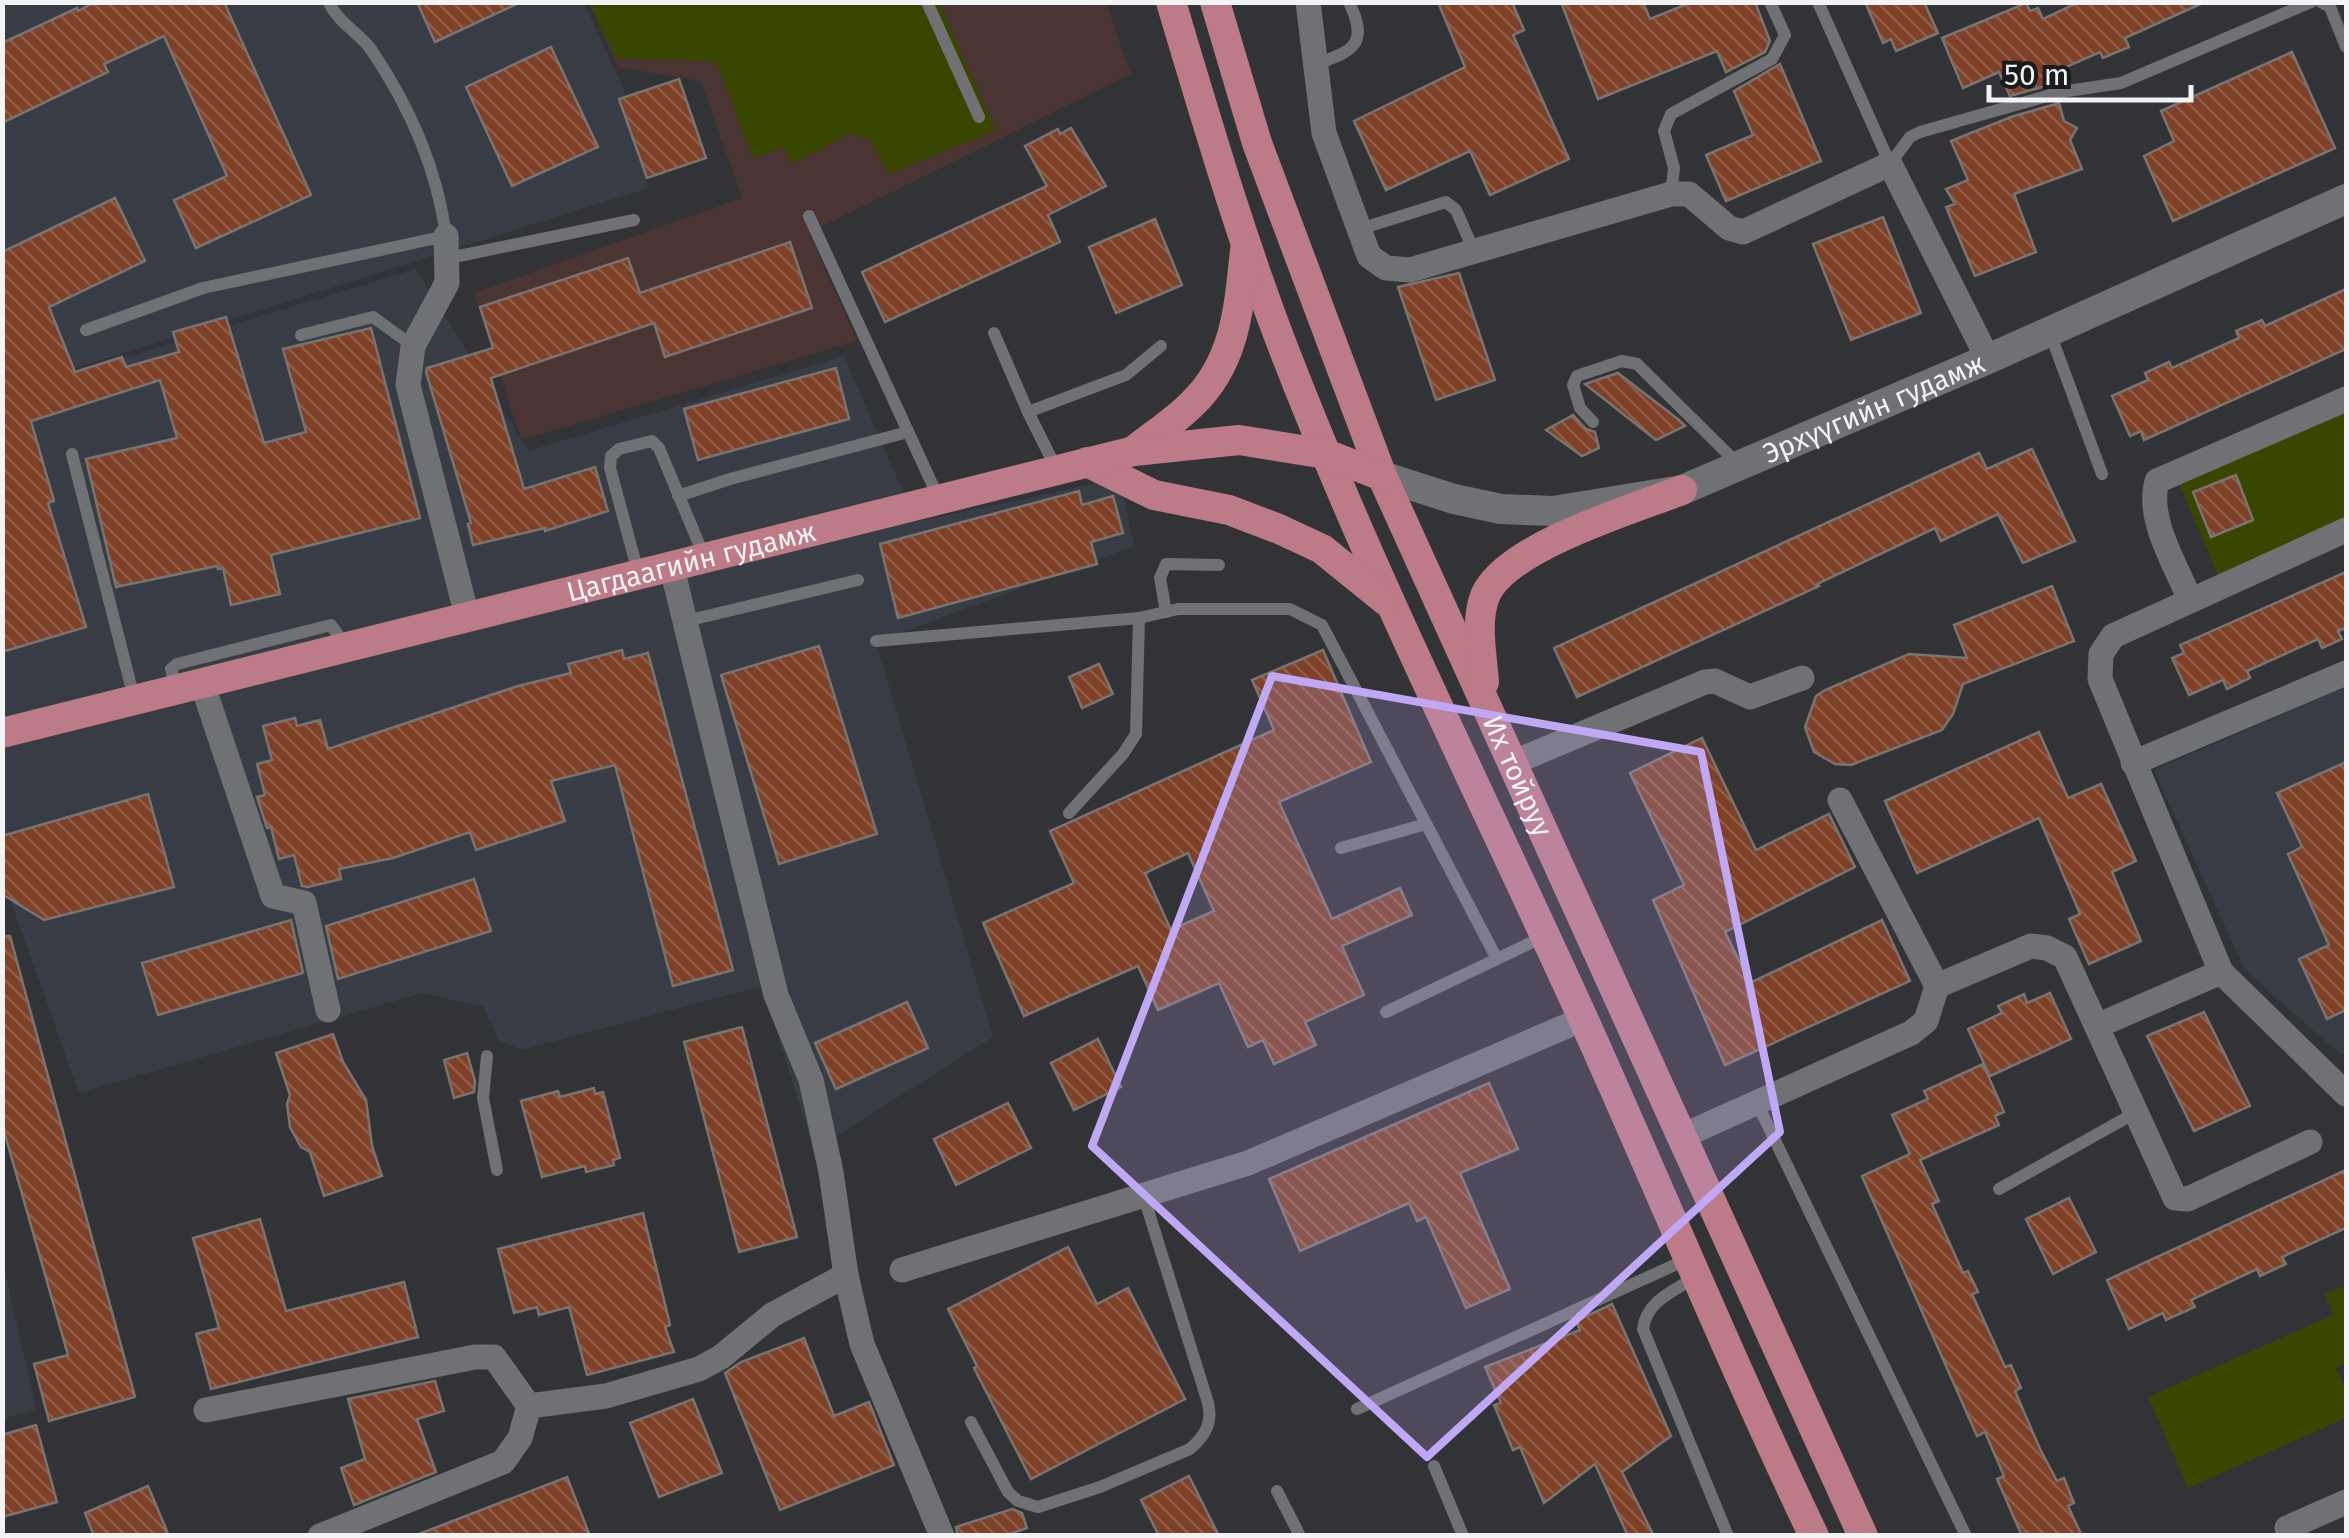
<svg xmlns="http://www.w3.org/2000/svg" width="2349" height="1538" font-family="'Fira Sans',sans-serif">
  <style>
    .built { fill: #383d45 }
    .medical { fill: #4a3533 }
    .park { fill: #384600 }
    .building { fill: url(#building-back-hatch); stroke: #787472; stroke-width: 2.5; fill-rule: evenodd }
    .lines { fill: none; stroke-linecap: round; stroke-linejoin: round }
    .service { stroke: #707175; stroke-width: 12 }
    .minor { stroke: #707175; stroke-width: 25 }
    .secondary { stroke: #707175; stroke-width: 30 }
    .primary { stroke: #bd7a87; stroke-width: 30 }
    .marked { fill: #c0a8f4; fill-opacity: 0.2; stroke: #c0a8f4; stroke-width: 8; stroke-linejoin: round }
    .labels { text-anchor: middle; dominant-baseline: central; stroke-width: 8; stroke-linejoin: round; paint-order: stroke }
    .street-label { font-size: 28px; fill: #f2f3f5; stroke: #1a1b1c }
  </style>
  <defs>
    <pattern id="building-back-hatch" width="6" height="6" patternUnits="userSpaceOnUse" patternTransform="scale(2.5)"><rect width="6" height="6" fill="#7e4127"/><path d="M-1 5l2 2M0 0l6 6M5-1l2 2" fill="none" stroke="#915d47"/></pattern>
  </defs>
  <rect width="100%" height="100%" fill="#323336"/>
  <!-- built -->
  <g class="built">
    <polygon points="3,3 584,3 623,88 648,188 3,391"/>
    <polygon points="416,269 528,451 844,356 916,522 1120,478 1134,546 876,642 993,1037 814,1150 762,986 522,1050 498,1040 484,1007 422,993 79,1093 3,879 2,395"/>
    <polygon points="2346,687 2346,1052 2341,1055 2245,970 2154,770"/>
    <polygon points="2,1258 36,1409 3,1419 2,1419"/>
  </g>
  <!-- medical -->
  <polygon class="medical" points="589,3 1106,3 1131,74 809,233 857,341 521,440 474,293 742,198 701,81 618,67"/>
  <!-- park -->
  <g class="park">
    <polygon points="589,3 939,3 996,130 888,174 871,141 850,133 792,164 784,147 753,158 716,61 616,58"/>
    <polygon points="2346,410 2346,520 2219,577 2179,484"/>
    <polygon points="2346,1285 2346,1363 2336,1368 2346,1392 2346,1418 2188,1488 2148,1397 2333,1315 2325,1294"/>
  </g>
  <!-- building -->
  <g class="building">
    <polygon points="95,2 224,2 311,195 196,248 174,200 227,176 164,36 104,64 108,72 2,123 2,43 77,8 78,11"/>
    <polygon points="417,2 521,2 435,42"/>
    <polygon points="1438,2 1512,2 1524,30 1513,35 1569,159 1490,195 1470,151 1386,190 1354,121 1465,67"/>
    <polygon points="1561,2 1643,2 1650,19 1692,2 1755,2 1770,41 1765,52 1726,72 1717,51 1598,99"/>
    <polygon points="1865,2 1924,2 1938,33 1896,51 1891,39 1883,43"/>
    <polygon points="2079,2 2205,2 2125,38 2129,47 2103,58 2100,52 2050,74 2053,84 2010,96 1999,72 1963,88 1942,38 2026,3 2030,11 2038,8 2043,19"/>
    <polygon points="551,47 598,147 512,186 466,87"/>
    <polygon points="2292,52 2335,148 2173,221 2144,156 2174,141 2161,111"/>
    <polygon points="1780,64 1821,161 1726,201 1706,155 1753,135 1734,91"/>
    <polygon points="679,79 706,158 647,178 619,99"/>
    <polygon points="2059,103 2064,121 2077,128 2070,140 2082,169 2014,194 2036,252 1975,276 1946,207 1955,204 1946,189 1968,180 1951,141 2011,117"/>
    <polygon points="1071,128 1106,186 1048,215 1060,242 885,322 862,272 1047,186 1025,146 1058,129 1060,134"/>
    <polygon points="115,198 145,261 49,307 75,372 122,357 126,367 179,352 173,332 226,317 264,443 306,432 283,349 371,328 420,518 271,555 280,594 231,605 223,568 218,569 217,566 116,587 86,459 177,438 160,380 31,421 54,501 48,503 86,627 2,652 2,252"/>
    <polygon points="1883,217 1921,313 1851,340 1813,244"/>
    <polygon points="1155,219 1182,285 1116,313 1089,247"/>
    <polygon points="790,242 812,308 665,357 654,323 491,378 524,489 595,467 608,511 545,531 545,528 473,545 468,524 471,523 426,372 427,368 493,348 480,307 628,258 640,293"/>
    <polygon points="1459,273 1495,380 1436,400 1398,287"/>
    <polygon points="2346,289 2346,349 2144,440 2141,431 2130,436 2112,396 2148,380 2145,373 2169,362 2172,368 2239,338 2236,331 2262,320 2265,326"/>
    <polygon points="836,368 849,419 698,460 684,409"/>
    <polygon points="1618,373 1679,420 1685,426 1656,440 1585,384"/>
    <polygon points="1573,415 1586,429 1595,432 1599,448 1582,456 1546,430"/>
    <polygon points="2032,449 2075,541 2023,563 1998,514 1941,541 1935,528 1817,584 1819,586 1577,697 1554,648 1979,453 1987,469"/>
    <polygon points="2236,475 2253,520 2211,537 2193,492"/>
    <polygon points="1079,491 1082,505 1113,496 1123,533 1091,542 1097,564 898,618 880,544"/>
    <polygon points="2346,572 2346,628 2338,631 2342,639 2322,648 2318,639 2247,671 2250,678 2227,689 2223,680 2189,695 2172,658 2184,653 2180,645"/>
    <polygon points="2052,586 2074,641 1963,684 1953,714 1942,730 1851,765 1835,764 1814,752 1805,727 1816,696 1825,690 1909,654 1967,658 1954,625"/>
    <polygon points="819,646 877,834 779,864 721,675"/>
    <polygon points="622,650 624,659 648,653 733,970 673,986 615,765 551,781 565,821 476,850 470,832 393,858 339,869 341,879 308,887 302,886 294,855 279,859 271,827 267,828 257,797 265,795 257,764 272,760 263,726 295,718 297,726 320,720 328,749 518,686 571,673 568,664"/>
    <path d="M1323,650L1371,762L1279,802L1332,919L1400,888L1412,915L1342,946L1364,995L1305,1022L1316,1045L1274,1064L1263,1040L1248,1047L1219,983L1158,1010L1138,966L1024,1016L983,923L1074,883L1050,831L1274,730L1252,680ZM1188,853L1214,911L1171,930L1145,873Z"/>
    <polygon points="1099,664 1113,694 1082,708 1069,677"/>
    <polygon points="2039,732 2068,798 2101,784 2136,861 2112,872 2141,941 2089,964 2069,919 2080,914 2039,818 1917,873 1885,801"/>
    <polygon points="1702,738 1756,850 1829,814 1855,867 1725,932 1750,983 1882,920 1910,981 1725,1065 1653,900 1684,885 1630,773"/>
    <polygon points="2346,762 2346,1010 2327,1019 2299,959 2329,945 2288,854 2302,847 2277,793"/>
    <polygon points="148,794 174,887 44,920 2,894 2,836"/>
    <polygon points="474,879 491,931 338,979 326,926"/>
    <polygon points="291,920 303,973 158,1015 142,963"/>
    <polygon points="2,936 10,936 135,1397 49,1421 34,1364 68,1355 2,1124"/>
    <polygon points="2050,993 2071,1039 1990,1076 1968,1029 2002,1013 1998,1006 2024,994 2027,1003"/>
    <polygon points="907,1002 928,1048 836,1089 815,1043"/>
    <polygon points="2204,1012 2250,1106 2194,1131 2147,1036"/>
    <polygon points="742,1027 797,1237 739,1252 684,1042"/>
    <polygon points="333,1034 343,1062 366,1100 372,1146 382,1176 324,1196 310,1152 301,1147 290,1127 287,1104 290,1095 276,1053"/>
    <polygon points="1098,1039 1121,1087 1074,1110 1051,1063"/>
    <polygon points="467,1053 475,1081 474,1092 454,1098 444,1060"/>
    <polygon points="1983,1064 2004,1112 1995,1116 1999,1125 1920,1160 1939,1201 1932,1204 1963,1273 1968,1271 1978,1292 1972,1294 2005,1367 2011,1365 2021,1388 2015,1391 2040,1449 2057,1481 2064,1478 2074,1503 2068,1506 2082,1536 2022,1536 1997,1479 2004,1476 1985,1432 1977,1436 1862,1176 1910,1154 1892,1115 1928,1099 1924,1091"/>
    <polygon points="1489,1083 1518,1149 1460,1173 1510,1289 1466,1308 1426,1217 1417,1221 1409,1203 1300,1251 1269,1179"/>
    <polygon points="594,1088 595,1094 603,1092 620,1158 613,1160 614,1165 586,1172 585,1166 542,1177 521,1101 558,1091 560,1097"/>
    <polygon points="1008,1103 1031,1148 956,1185 934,1139"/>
    <polygon points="2346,1170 2346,1228 2282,1257 2286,1264 2260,1276 2257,1269 2191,1300 2195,1307 2166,1320 2163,1313 2129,1329 2107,1280"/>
    <polygon points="2069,1198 2096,1252 2053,1274 2026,1219"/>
    <polygon points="643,1213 670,1325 665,1327 674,1352 587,1375 569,1307 539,1315 537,1307 514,1313 498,1249"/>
    <polygon points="260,1219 286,1311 404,1282 418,1337 211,1389 196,1334 219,1328 193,1238"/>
    <polygon points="1068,1247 1097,1304 1128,1288 1185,1399 1031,1479 974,1368 977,1366 948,1309"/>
    <polygon points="1612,1304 1671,1436 1622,1472 1654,1536 1628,1536 1595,1464 1544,1503 1520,1447 1513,1450 1494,1405 1501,1403 1485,1367 1580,1330 1576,1321"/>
    <polygon points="804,1338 834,1416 869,1402 894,1465 780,1510 725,1373 741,1362"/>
    <polygon points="435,1381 444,1411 417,1419 436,1472 354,1505 341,1468 365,1459 348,1399"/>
    <polygon points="693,1399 722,1473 659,1497 630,1423"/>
    <polygon points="36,1425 57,1502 2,1517 2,1435"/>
    <polygon points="1189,1476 1219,1536 1159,1536 1141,1500"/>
    <polygon points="567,1477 590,1536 420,1536 419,1534"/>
    <polygon points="148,1486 169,1536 94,1536 85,1513"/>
    <polygon points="1012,1509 1022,1513 1027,1528 1004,1536 958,1536 956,1527"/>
  </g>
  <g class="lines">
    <!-- service -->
    <g class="service">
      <polyline points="927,2 979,117"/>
      <polyline points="1818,2 1890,164"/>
      <polyline points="2321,2 2330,7 2346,47"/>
      <path d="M1316,64C1354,51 1369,44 1349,2"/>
      <polyline points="1890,164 1910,137 1920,132 2061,92 2121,83 2311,2"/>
      <polyline points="1671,194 1674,168 1664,131 1671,114 1772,59 1785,35 1770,2"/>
      <polyline points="809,216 939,499"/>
      <polyline points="1360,229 1446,202 1456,210 1474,251"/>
      <polyline points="449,258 634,220"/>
      <path d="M86,330L203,288L446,236C437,167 409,105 370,48C357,31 338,23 329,2"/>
      <polyline points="994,333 1028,412"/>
      <polyline points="2050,333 2102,474"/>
      <polyline points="301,335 373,317 413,346"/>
      <polyline points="1593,422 1580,408 1573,385 1577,376 1622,361 1637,364 1738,464"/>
      <polyline points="72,454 134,698"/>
      <polyline points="1056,468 1028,412 1126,375 1161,346"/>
      <polyline points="678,496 730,479 908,432"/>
      <polyline points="638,572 610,468 611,456 619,449 652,441 659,448 704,556"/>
      <polyline points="1166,612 1160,578 1166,564 1219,565"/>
      <polyline points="686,621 858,580"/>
      <polyline points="876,641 1139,618 1178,609 1290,609 1322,625 1497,959"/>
      <polyline points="176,689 171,669 177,664 331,625 346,647"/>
      <polyline points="1069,813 1123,754 1136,734 1139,618"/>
      <polyline points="1341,848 1426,824"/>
      <polyline points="1386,1012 1545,936"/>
      <polyline points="487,1056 483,1098 497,1170"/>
      <polyline points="1757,1103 1966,1536"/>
      <polyline points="1999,1189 2135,1113"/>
      <path d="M1696,1277C1674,1291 1646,1301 1643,1329L1728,1536"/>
      <polyline points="1357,1409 1688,1259"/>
      <path d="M971,1422L1008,1492L1018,1501L1038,1507L1100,1487L1190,1449C1205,1436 1213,1423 1208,1403L1144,1197"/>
      <polyline points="1434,1466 1463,1536"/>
      <polyline points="1277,1491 1300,1536"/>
    </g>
    <!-- minor -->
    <g class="minor">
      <polyline points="1308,2 1324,133 1369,256 1386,268 1410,270 1671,194 1689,194 1729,228 1743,232 1890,164 1988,359"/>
      <polyline points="446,236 447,283 413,346 408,385 467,616"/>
      <polyline points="2346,530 2113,636 2101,654 2100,679 2221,972 2346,1094"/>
      <polyline points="671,564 776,995 811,1080 831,1172 846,1275 862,1344 942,1536"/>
      <path d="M2190,600C2176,565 2146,519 2157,481L2346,399"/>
      <polyline points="202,683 273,896 304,903 328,1010"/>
      <polyline points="1512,763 1705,682 1715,681 1750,697 1802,678"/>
      <polyline points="2133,763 2346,673"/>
      <polyline points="1840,800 1937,986"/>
      <polyline points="2097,1026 2221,972"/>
      <polyline points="1685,1135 1911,1033 1926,1021 1937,986 2031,946 2047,948 2065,957 2175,1198 2188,1199 2310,1142"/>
      <polyline points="902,1270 1248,1163 1583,1019"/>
      <polyline points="206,1410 475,1357 494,1357 529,1406"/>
      <polyline points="2287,1528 2346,1502"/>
      <polyline points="320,1536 503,1462 520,1438 529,1406 606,1396 699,1369 721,1357 772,1315 846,1275"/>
    </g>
    <!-- secondary -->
    <path class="secondary" id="s1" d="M1382,476L1454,499L1501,509L1553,511L1682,490L1988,359L2346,199"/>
    <!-- primary -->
    <g class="primary">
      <path d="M1171,2C1207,122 1242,243 1288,360C1375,584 1483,798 1582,1016C1660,1189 1732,1365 1814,1536"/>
      <path id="s2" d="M1215,2L1257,143L1382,476L1863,1536"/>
      <path d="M1136,449C1155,434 1175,421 1192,404C1236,362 1239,307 1245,250"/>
      <polyline points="1087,462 1154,495 1229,510 1279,529 1322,549 1385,600"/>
      <path d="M1484,682C1482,655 1475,622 1485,596C1505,547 1633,509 1682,490"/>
      <path id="s3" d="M2,733L1134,451L1239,440L1326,454L1382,476"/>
    </g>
  </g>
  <!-- marked area -->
  <path class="marked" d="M1272,676L1701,752L1780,1132L1427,1457L1092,1146Z"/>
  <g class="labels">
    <!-- street labels -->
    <g class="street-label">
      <text stroke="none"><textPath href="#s1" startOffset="515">Эрхүүгийн гудамж</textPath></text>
      <text stroke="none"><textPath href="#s3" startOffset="710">Цагдаагийн гудамж</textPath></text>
      <text stroke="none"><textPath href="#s2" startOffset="832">Их тойруу</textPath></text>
    </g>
  </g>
  <!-- border -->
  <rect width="2349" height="1538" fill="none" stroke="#f2f3f5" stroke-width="10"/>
  <!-- scale -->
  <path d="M1989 85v15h202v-15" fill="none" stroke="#f2f3f5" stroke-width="5"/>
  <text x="2004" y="85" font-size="30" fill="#f2f3f5" stroke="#1a1b1c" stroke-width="8" paint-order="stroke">50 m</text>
</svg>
